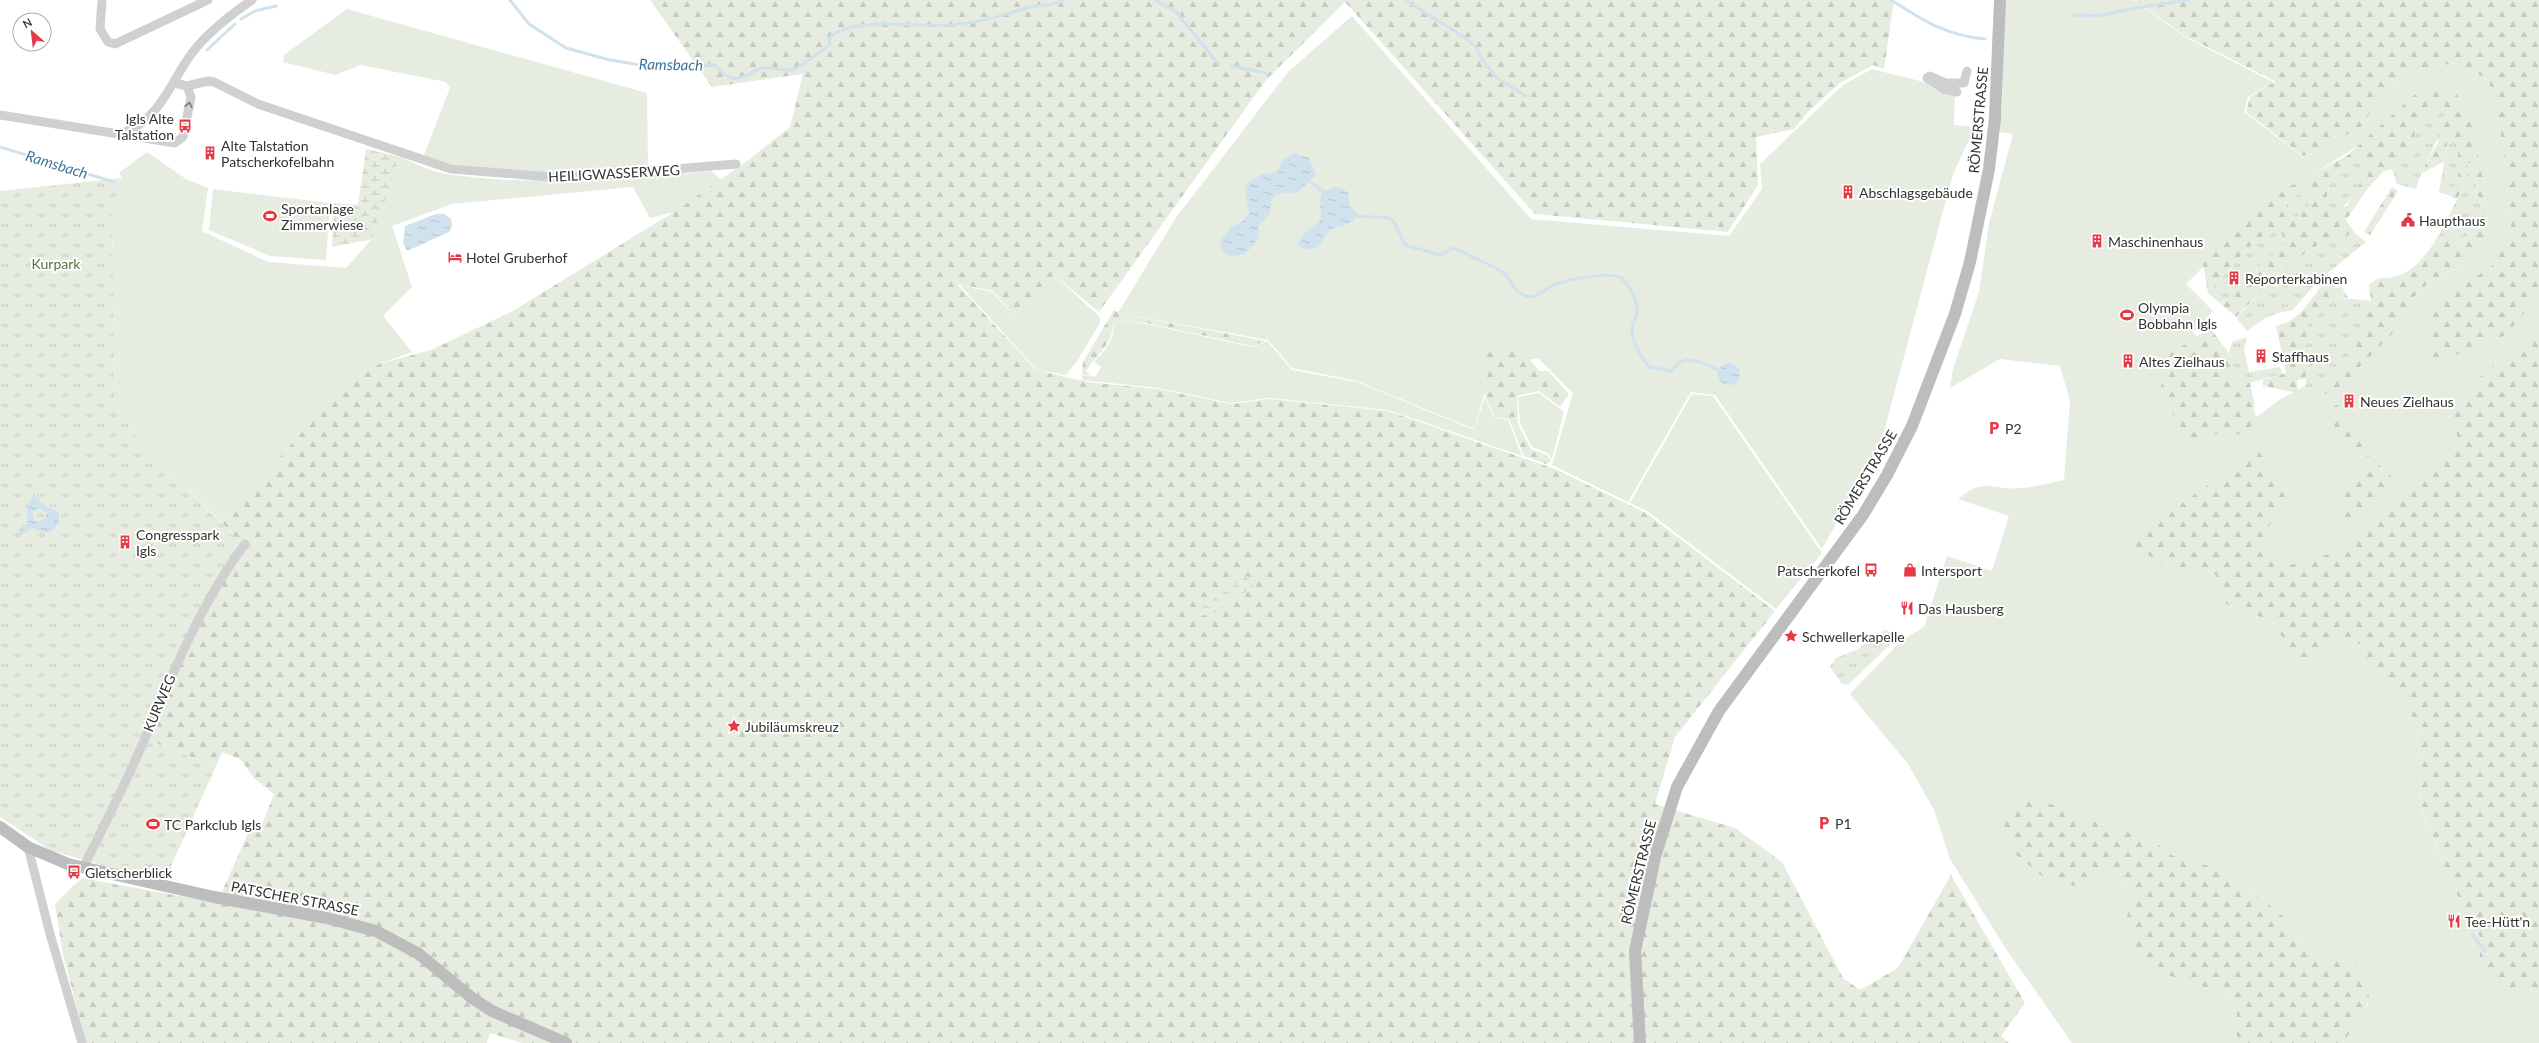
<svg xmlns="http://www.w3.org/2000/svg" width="2539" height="1043" font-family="Lato,sans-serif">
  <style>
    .grass { fill: #e6ecdf; fill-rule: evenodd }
    .forest { fill: url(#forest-firs); fill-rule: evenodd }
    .wetland { fill: url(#wetland-marsh) }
    .park { fill: url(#park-tufts) }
    .water { fill: url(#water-ripples); fill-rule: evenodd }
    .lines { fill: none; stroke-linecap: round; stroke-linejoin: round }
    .stream { stroke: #cfe2ee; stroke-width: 3 }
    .street { stroke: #d0d0d0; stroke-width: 9 }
    .secondary { stroke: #bdbdbd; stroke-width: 12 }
    .oneway { stroke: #7a7a7a }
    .labels { text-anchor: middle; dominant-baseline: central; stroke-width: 4; stroke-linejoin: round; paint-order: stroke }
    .poi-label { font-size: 14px; fill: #333; stroke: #fff; text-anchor: start }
    .street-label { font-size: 14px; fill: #333; stroke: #fff }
    .park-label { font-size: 14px; fill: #56703f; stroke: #fff }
    .water-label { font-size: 15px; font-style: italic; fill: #3f7597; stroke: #fff }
  </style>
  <defs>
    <pattern id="forest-firs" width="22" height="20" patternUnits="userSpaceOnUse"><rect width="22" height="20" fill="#e6ecdf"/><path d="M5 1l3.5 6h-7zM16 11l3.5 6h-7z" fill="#c6cbc0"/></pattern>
    <pattern id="wetland-marsh" width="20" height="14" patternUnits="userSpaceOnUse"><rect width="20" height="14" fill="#e6ecdf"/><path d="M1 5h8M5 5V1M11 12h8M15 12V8" fill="none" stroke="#c6cbc0"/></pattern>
    <pattern id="park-tufts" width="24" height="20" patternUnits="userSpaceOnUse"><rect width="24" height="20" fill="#e6ecdf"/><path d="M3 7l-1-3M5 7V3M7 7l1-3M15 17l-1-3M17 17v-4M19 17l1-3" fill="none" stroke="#c6cbc0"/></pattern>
    <pattern id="water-ripples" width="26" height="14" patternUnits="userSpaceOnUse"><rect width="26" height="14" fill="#cfe2ee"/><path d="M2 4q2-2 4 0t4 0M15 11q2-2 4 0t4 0" fill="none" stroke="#b2c2cd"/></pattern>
  </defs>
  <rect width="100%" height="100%" fill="#fff"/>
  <!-- grass -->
  <g class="grass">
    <path d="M2005,0H2134L2185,37L2273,82L2248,97L2244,112L2303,157L2361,127L2385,90L2422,68L2457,63L2489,80L2503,145L2511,227L2495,264L2467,285L2534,300L2539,298V372L2460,446L2379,510L2343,550L2286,566L2265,560L2260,544L2285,496L2258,449L2163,517L2124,541L2178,572L2196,569L2216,575L2223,603L2274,622L2292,656L2335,635L2365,646L2362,663L2393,681L2417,725L2421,809L2452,885L2482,941L2478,964L2507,994L2539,991V1043H2343L2369,1003L2332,960L2313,956L2283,916L2222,868L2189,862L2167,853L2154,840L2098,823L2110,866L2131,892L2127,917L2164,974L2227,994L2237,1015V1043H2072L2006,949L1950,859L1934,810L1908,764L1850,694L1901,641L1924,627L1947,556L1992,571L2009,516L1958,499C1985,476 1993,491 2022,488C2036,487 2050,483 2064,480L2070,401L2060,366L2000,359L1950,388L1953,369L1979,292L1989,223L2013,134L1998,132L2002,111ZM2420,90L2472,127L2485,186L2488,225L2463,265L2429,282L2410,301L2393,333L2318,396L2305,386L2279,400L2257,417L2193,332L2213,311L2186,284L2267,203L2367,140Z"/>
    <path d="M347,9L647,93L648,168C584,175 483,181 424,155L450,88L446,82L360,65L336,75L283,62L284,55Z"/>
    <polygon points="1352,16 1531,219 1729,236 1762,189 1760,164 1843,85 1872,69 1932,84 1955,96 1954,125 1975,127 1953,174 1880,446 1822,549 1715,395 1691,392 1628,502 1552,465 1573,393 1538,358 1492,368 1474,429 1357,381 1292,368 1268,340 1118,313 1175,219 1288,72"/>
    <path d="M147,152L186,179L208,188L202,231L268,262L346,268L372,239L400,157C414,163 431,171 446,174C534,187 623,178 711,171L722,180L674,212L650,218L633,187L452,204L392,226L412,287L383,316L412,352L379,364L339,390L222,523L139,439L115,407L112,217L122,178L119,173Z"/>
    <polygon points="213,189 330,203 326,260 270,256 209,230"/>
    <polygon points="1054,275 1100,317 1100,323 1077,361 1066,375 1037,370 960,285 992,292 1014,316"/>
    <path d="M1114,320L1147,324L1252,347L1267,341L1292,370L1357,382L1474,430L1485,397L1493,417L1508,420L1522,456L1388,410L1269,398L1231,403L1158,388L1082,380V375L1095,377L1101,367L1094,362C1106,350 1116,337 1114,320Z"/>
    <polygon points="1539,393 1564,412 1552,459 1547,453 1532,447 1520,423 1518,397"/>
    <polygon points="1692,394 1713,396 1822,553 1776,609 1647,511 1630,503"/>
  </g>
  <!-- forest -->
  <g class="forest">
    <polygon points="650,0 1894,0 1884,69 1873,65 1840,83 1809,111 1794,129 1756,137 1758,185 1728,232 1535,214 1345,2 1266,80 1099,312 1054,275 1014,316 993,291 957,284 1036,370 1087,382 1158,389 1231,404 1269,399 1388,411 1555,469 1646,513 1775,611 1675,737 1655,804 1735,828 1782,862 1843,978 1860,990 1898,968 1951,875 2025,1003 2001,1036 2009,1043 522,1043 490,1033 487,1043 86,1043 63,954 55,904 82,878 217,903 248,833 260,830 274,794 254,778 240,759 222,752 216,766 149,741 176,671 241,543 222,523 339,390 379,364 431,350 511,312 674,212 747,161 790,127 803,74 712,87"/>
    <polygon points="2135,0 2539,0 2539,298 2534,300 2506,336 2485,339 2434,367 2427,353 2431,307 2495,264 2511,227 2503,145 2489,80 2457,63 2422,68 2385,90 2361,127 2318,151 2303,156 2246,112 2250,97 2275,81 2185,36"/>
    <path d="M2433,85L2450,88L2463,101L2472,127L2485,186L2488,225L2483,244L2463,265L2429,282L2410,301L2393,333L2339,388L2331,407L2337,405L2370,458L2391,475L2388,489L2372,501L2343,535L2339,496L2342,485L2363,475C2366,451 2345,435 2328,421L2330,408L2339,389L2318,396L2350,357L2352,343L2371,301L2369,285C2380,275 2382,280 2394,277C2416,271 2428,252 2439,235L2459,245L2482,216L2472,163L2467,164L2466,182L2457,199L2450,196L2459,172L2448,139L2444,162L2420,174L2439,141L2424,114L2411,143L2392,169L2384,171L2368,188L2346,220L2355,233L2318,245L2284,268L2236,317L2221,304L2252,272L2285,244L2248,248L2208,293L2203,264L2221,240L2258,208L2285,189L2348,155L2420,90ZM2365,157L2370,165L2347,206H2325C2332,172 2333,172 2365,157Z"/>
    <polygon points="2392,187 2398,191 2370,235 2364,232"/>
    <path d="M2331,278L2335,288L2342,287L2348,298L2334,297L2306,347L2309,361L2306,379L2297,380L2298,393L2263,386V380L2286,373L2276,325C2298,324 2312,297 2325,281Z"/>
    <path d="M1114,310L1122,314L1266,341L1252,346L1146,323L1114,320C1113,344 1099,352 1086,371L1090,376L1082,374L1083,362Z"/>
    <polygon points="2539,327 2539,991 2507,994 2478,964 2482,941 2452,885 2421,808 2417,725 2393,681 2362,663 2365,646 2335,635 2318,662 2292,656 2274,622 2223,603 2216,575 2196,569 2178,572 2123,541 2163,517 2258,449 2285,496 2260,544 2265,560 2286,566 2343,550 2379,510 2460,446 2451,412 2481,376"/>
    <polygon points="2210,328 2229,353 2237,380 2250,383 2254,401 2255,423 2242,435 2222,430 2189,451 2161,386 2170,354"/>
    <polygon points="1514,348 1528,357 1539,371 1548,371 1569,394 1560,407 1539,391 1517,396 1518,424 1531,449 1547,455 1551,461 1546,464 1524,456 1509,419 1494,417 1479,379 1485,353"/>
    <path d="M2031,796L2098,823L2154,840L2167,853L2189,862L2222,868L2283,916L2313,956L2353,961C2382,1000 2366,1007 2343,1043H2237V1015L2227,994L2164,974L2138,954L2127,917L2131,892L2110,866L2076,886L2048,881L2015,854L2000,825Z"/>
  </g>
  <!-- wetland -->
  <g class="wetland">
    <polygon points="366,149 400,157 372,239 332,247 334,203 358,205"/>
    <polygon points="1247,576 1253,579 1253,590 1230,597 1219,611 1198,617 1204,606"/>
  </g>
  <!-- park -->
  <g class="park">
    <path d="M2439,105L2446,118C2438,143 2423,164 2416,189L2397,184L2392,169L2411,143L2424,114Z"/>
    <polygon points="2457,138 2459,172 2450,196 2439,192 2448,139"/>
    <path d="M2365,157L2370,165C2359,186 2354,202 2333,213L2325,206L2331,179L2353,158Z"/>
    <polygon points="2472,163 2482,216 2459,245 2439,235 2466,182 2467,164"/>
    <polygon points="122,178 112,217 115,407 139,439 241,543 209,592 148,735 149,741 216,766 165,880 125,872 50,850 0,817 0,191"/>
    <polygon points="2311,189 2308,209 2296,217 2282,213 2292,197"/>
    <polygon points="2268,231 2281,231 2285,244 2252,272 2221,304 2208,293 2248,248"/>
    <path d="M2355,233L2366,242L2317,282L2292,311C2274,311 2261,320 2247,331L2236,318L2284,268L2318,245Z"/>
    <polygon points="2334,297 2371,301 2357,339 2352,343 2350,357 2318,396 2305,386 2309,361 2306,347 2307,325 2321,305"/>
    <polygon points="2247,337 2244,350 2249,372 2280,367 2282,374 2250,383 2237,381 2229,353 2232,342"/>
    <polygon points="1885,630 1900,635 1849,684 1842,684 1830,667 1836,658 1861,648 1861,646"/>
  </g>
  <!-- water -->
  <g class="water">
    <path d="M1295,153L1309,158L1316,175L1298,192L1281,193L1275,195L1272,200L1269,215L1258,226L1259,237C1250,251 1240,261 1224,253L1220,245C1227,222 1242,229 1249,212L1245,189L1247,183L1262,174L1278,172L1283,160Z"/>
    <path d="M1336,187H1341L1348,193L1350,205L1356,212L1353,221C1347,226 1339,225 1332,229C1320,236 1323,256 1299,247L1297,244L1305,233L1320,221C1325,205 1310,193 1336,187Z"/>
    <polygon points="436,214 444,214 451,219 452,226 449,232 407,251 403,243 405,226"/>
    <circle cx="1729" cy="374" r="11"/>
    <path d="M34,494L41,503L58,512L60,520L52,531L44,533L33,528L19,536L18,532L23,525L27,524L28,505ZM40,508L46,513V518L38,522L34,520L32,513Z"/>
  </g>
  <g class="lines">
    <!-- stream -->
    <g class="stream">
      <path d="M510,0L529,24L566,48L610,60L646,66L714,65C719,68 721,72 726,75C739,85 751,70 763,68C773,66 782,72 791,70C801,68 821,51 830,44L829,38C852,16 921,27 951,25C978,23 1001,16 1026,8C1039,4 1052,7 1064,0"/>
      <polyline points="1155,0 1176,12 1219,65"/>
      <polyline points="1405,0 1464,37 1475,46 1483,61 1497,78 1526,96"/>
      <path d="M1891,0C1923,20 1946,36 1985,39"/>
      <polyline points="2072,15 2099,16 2135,8 2188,0"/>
      <polyline points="241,19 255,11 276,6"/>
      <polyline points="207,50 235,24"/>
      <polyline points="1231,66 1266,73"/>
      <polyline points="0,147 114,182"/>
      <polyline points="1311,182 1324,192"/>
      <path d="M1356,216L1389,218L1394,222L1405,245L1440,255L1453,248C1457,249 1501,270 1504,273C1513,281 1512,292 1526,296C1538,299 1546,288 1556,284C1568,280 1611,271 1621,278C1629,285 1639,302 1637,313C1636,319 1632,324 1632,330C1631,341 1641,355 1646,363L1650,367L1671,371L1680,362L1686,360L1698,361L1718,370"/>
      <polyline points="2472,934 2485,951"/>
    </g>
    <!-- street -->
    <g class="street">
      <polyline points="102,0 100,29 108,42 115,44 208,0"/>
      <polyline points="174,83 187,86 208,81 214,82 258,104 451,169 563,178 736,164"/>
      <polyline points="1957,92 1944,89 1927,78 1930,76 1946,83 1964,83 1967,71"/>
      <polyline points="0,115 175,143 183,137 191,97 187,86"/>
      <path d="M122,133C159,122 171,81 192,53C208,32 230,15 252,0"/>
      <polyline points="28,847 50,934 82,1043"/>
      <path d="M83,868C99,836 115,804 130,772C166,694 193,613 245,544"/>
    </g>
    <!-- secondary -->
    <g class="secondary">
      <polyline points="0,827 28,847 68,864 214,897 327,918 376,931 419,954 472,998 492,1011 566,1043"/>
      <polyline points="1640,1043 1635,951 1655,857 1677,787 1719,711 1863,515 1887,475 1912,426 1955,314 1970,262 1989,169 1995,118 2000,0"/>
    </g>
  </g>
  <!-- one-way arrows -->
  <defs><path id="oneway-chevron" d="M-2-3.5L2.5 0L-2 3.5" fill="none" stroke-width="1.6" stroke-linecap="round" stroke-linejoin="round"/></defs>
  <use class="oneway" href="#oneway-chevron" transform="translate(189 105) rotate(-78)"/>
  <!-- icons -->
  <defs>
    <g id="bus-bare" transform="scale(1.08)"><path d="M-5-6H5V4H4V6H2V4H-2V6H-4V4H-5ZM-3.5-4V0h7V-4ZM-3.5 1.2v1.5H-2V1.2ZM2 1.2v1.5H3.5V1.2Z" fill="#e63946" stroke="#fff" stroke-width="2.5" paint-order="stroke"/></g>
    <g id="building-bare" transform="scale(1.08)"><path d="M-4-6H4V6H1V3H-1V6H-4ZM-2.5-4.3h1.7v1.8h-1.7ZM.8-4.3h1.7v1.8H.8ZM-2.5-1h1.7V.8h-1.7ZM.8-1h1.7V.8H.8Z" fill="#e63946" stroke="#fff" stroke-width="2.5" paint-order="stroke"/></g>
    <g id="stadium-bare" transform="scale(1.08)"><path d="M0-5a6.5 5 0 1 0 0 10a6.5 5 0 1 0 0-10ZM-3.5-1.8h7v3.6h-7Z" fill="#e63946" stroke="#fff" stroke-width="2.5" paint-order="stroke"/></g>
    <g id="civic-bare" transform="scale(1.08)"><path d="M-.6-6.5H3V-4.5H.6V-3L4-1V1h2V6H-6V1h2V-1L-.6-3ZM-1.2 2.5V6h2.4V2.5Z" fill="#e63946" stroke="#fff" stroke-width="2.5" paint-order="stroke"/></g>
    <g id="hotel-bare" transform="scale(1.08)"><path d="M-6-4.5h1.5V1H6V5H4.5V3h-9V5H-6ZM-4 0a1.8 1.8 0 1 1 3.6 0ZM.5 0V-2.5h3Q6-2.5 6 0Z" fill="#e63946" stroke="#fff" stroke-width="2.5" paint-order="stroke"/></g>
    <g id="parking-bare" transform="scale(1.08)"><path d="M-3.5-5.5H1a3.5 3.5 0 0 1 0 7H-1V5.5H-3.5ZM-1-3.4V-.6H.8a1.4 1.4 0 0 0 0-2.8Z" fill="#e63946" stroke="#fff" stroke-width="2.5" paint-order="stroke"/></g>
    <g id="shop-bare" transform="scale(1.08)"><path d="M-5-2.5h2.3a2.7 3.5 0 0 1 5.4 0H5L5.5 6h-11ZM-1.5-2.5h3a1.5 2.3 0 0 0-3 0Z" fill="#e63946" stroke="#fff" stroke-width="2.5" paint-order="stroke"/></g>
    <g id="restaurant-bare" transform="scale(1.08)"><path d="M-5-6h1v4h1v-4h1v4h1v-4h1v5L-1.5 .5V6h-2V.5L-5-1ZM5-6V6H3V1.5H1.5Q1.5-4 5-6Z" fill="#e63946" stroke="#fff" stroke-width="2.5" paint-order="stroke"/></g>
    <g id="sight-bare" transform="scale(1.08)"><path d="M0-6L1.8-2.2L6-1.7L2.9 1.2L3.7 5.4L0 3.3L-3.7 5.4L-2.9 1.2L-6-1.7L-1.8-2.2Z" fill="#e63946" stroke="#fff" stroke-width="2.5" paint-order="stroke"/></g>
  </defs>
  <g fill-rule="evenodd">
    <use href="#bus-bare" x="185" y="126"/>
    <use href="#building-bare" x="210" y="153"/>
    <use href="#building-bare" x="1848" y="192"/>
    <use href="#stadium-bare" x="270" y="216"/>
    <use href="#civic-bare" x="2408" y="220"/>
    <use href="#building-bare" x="2097" y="241"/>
    <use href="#hotel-bare" x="455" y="257"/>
    <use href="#building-bare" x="2234" y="278"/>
    <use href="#stadium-bare" x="2127" y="315"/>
    <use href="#building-bare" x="2261" y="356"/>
    <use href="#building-bare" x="2128" y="361"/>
    <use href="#building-bare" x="2349" y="401"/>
    <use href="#parking-bare" x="1994" y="428"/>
    <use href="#building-bare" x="125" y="542"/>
    <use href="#bus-bare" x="1871" y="570"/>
    <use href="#shop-bare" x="1910" y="570"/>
    <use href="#restaurant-bare" x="1907" y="608"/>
    <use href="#sight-bare" x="1791" y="636"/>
    <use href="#sight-bare" x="734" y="726"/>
    <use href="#parking-bare" x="1824" y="823"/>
    <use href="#stadium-bare" x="153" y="824"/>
    <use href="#bus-bare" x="74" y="872"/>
    <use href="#restaurant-bare" x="2454" y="921"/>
  </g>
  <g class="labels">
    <!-- poi labels -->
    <g class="poi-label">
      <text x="174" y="118" text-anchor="end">Igls Alte<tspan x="174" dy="16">Talstation</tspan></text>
      <text x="221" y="145">Alte Talstation<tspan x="221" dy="16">Patscherkofelbahn</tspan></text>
      <text x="1859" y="192">Abschlagsgebäude</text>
      <text x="281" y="208">Sportanlage<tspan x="281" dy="16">Zimmerwiese</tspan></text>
      <text x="2419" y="220">Haupthaus</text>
      <text x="2108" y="241">Maschinenhaus</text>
      <text x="466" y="257">Hotel Gruberhof</text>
      <text x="2245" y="278">Reporterkabinen</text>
      <text x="2138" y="307">Olympia<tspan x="2138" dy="16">Bobbahn Igls</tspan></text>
      <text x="2272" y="356">Staffhaus</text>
      <text x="2139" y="361">Altes Zielhaus</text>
      <text x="2360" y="401">Neues Zielhaus</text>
      <text x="2005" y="428">P2</text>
      <text x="136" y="534">Congresspark<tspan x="136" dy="16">Igls</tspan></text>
      <text x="1860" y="570" text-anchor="end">Patscherkofel</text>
      <text x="1921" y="570">Intersport</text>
      <text x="1918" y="608">Das Hausberg</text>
      <text x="1802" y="636">Schwellerkapelle</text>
      <text x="745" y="726">Jubiläumskreuz</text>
      <text x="1835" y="823">P1</text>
      <text x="164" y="824">TC Parkclub Igls</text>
      <text x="85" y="872">Gletscherblick</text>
      <text x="2465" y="921">Tee-Hütt'n</text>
    </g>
    <!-- street labels -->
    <g class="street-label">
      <text transform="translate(1978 120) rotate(-85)">RÖMERSTRASSE</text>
      <text transform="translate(614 173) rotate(-3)">HEILIGWASSERWEG</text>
      <text transform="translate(1865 477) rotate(-59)">RÖMERSTRASSE</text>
      <text transform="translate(159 703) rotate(-67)">KURWEG</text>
      <text transform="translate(1638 872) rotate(-76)">RÖMERSTRASSE</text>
      <text transform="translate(295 898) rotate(11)">PATSCHER STRASSE</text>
    </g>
    <!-- park labels -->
    <g class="park-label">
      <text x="56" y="263">Kurpark</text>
    </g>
    <!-- water labels -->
    <g class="water-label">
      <text transform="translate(671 64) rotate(1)">Ramsbach</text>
      <text transform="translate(57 164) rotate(17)">Ramsbach</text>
    </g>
  </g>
  <!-- north arrow -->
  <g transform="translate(32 32) rotate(332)"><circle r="19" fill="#ffffff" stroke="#adadad"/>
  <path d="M0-3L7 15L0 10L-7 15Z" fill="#e63946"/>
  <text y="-6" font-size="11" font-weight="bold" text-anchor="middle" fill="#333333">N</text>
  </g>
</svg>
